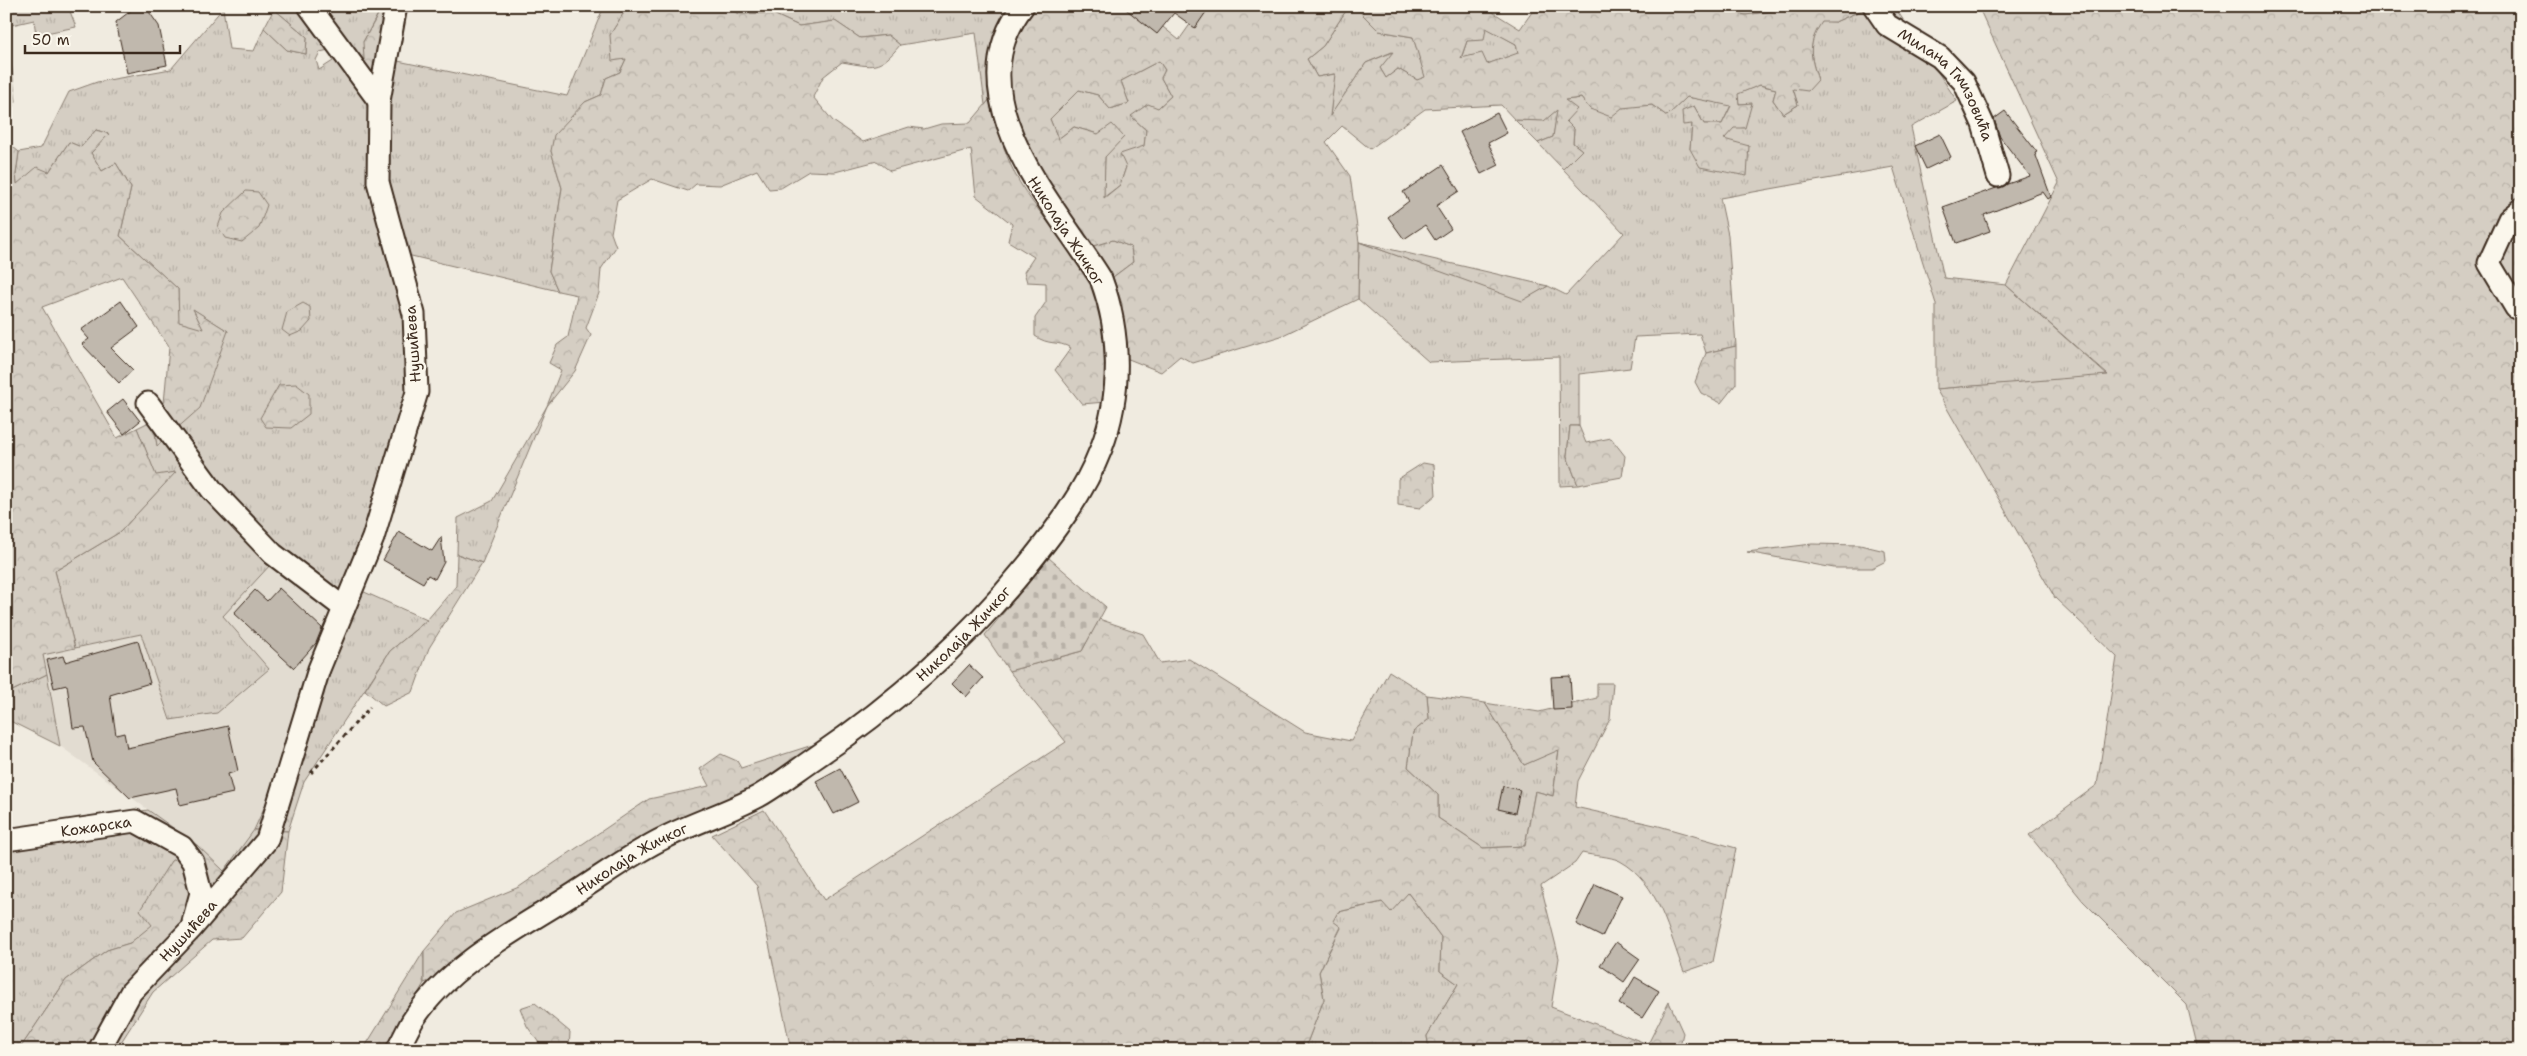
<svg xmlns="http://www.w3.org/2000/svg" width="2527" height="1056" font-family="'Shantell Sans',sans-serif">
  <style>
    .built { fill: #e2dcd1 }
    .grass { fill: url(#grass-tufts); stroke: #887c70; fill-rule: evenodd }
    .forest { fill: url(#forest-crowns); stroke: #887c70; fill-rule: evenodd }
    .cemetery { fill: url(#cemetery-stones); stroke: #887c70 }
    .building { fill: #c0b8ad; stroke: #3b2a1e }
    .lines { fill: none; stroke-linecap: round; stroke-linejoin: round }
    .minor-casing { stroke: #3b2a1e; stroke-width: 25 }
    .path { stroke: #3b2a1e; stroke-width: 3; stroke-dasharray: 4 4; stroke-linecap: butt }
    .minor { stroke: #fbf7ec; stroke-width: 21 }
    .labels { text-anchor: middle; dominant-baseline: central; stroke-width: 5; stroke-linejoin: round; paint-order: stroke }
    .street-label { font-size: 15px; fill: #3b2a1e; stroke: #fbf7ec }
  </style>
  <defs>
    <pattern id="grass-tufts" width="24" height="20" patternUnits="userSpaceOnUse" patternTransform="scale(1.25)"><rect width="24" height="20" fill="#d5cec3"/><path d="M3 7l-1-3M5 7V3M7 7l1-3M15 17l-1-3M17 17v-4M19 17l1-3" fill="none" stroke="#b8b1a7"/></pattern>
    <pattern id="forest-crowns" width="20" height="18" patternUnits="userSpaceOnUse" patternTransform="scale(1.25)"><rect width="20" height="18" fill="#d5cec3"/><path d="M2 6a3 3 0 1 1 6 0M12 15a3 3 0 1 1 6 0" fill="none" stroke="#b8b1a7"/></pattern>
    <pattern id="cemetery-stones" width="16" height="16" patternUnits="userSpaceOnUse" patternTransform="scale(1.25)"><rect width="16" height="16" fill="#d5cec3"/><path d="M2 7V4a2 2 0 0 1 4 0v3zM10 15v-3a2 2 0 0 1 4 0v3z" fill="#b8b1a7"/></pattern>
  </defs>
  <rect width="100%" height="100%" fill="#f0ebe0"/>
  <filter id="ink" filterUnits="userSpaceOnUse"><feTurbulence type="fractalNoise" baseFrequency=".02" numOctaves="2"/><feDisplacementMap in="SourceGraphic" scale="10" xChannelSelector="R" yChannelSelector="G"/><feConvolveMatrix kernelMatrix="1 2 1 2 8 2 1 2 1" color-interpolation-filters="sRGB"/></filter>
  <g filter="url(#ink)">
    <!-- built -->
    <polygon class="built" points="272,562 338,610 287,756 254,830 224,872 197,845 60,746 43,655 141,634 169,720 217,713 269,669 223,616"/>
    <!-- grass -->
    <g class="grass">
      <polygon points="6,6 68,6 76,27 36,35 34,20 7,26"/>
      <path d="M276,6H378L379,12L363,42L393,60L567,96L604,6H628L610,35L626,59L620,72L606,78L601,95L585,102L551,151L562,188L549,271L558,291L403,254L423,393L362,591L427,620L390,651L304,782L288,831L254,830L361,593L338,610L272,563L223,616L269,669L217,713L170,720L141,634L75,648L55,571L120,532L175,472L156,476L137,428L153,420L157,445L228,331L194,310L204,330L178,322V289L120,236L131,188L116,163L102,171L91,153L108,134L96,130L81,147L69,142L49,172L17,184L16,174L19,152L41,148L69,92L97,82L171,69L223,8L229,49L254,51L264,28L287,50L306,54L307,37L274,9ZM329,50L333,61L319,70L316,60L320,52Z"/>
      <path d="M721,6H1011C990,36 989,63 991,98L985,105L976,33L900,45L888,35L860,38L835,21L799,26L771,13L740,14Z"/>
      <polygon points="1349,6 1354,6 1379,31 1413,37 1426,78 1417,80 1398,69 1386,78 1380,68 1392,52 1366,63 1330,117 1334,74 1317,77 1307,59 1323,46"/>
      <polygon points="1678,6 1804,6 1746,15 1717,9 1680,9"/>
      <path d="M1872,6H1894L1957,101L1911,127L1944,278L2006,285L2108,376L1936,389V304L1893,167L1720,198L1728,235L1736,346L1706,353L1700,334L1635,337L1630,368L1579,374V426H1570L1567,456L1578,485L1560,486L1559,357L1429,362L1358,299L1359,242L1522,300L1548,286L1566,295L1624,233L1563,169L1582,150L1573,143L1574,129L1566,121L1565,100L1581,98L1590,109L1652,105L1667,116L1687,97L1731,105L1722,124H1704L1694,106L1683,124L1692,123L1690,149L1724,139L1752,104H1739L1737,94L1759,85L1776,89L1773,100L1783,114L1798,105L1793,89L1818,80C1810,56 1807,43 1822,21L1835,22Z"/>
      <polygon points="1486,27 1516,44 1518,54 1487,64 1461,59 1467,41"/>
      <polygon points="1159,61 1165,70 1161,78 1171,96 1158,108 1132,117 1146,130 1144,147 1126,167 1120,185 1103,198 1105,156 1124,137 1098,134 1074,127 1058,139 1050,119 1079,90 1098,95 1110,109 1129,103 1121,81"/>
      <polygon points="1558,109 1553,137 1538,143 1515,120 1544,120"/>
      <polygon points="1113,240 1131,247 1133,262 1113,277 1093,246"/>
      <polygon points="547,406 482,563 457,554 458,518 492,501"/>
      <polygon points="47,674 60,746 6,719 6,694"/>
      <polygon points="1427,695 1485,703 1524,765 1559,749 1553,796 1535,791 1525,846 1483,848 1438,818 1438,795 1408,767 1413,732 1429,719"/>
      <polygon points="148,810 197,845 171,861 153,925 130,943 107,950 66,980 19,1050 6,1050 6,832"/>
      <polygon points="1408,893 1441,937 1440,971 1458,984 1427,1036 1429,1050 1310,1050 1307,1043 1324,999 1319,972 1341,928 1332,921 1338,912 1383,902"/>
      <polygon points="424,951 424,983 387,1050 363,1050"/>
    </g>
    <!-- forest -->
    <g class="forest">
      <polygon points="378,6 393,6 380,80 365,75 363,42 379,13"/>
      <path d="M628,6H721L740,14L771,13L799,26L835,21L860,38L888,35L900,45C879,71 873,67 842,62L823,77L813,97L833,121L863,142L909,127L924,129L941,124L970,123L991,98C996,124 1003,150 1015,174C1040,222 1088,258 1103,311C1112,343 1109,370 1105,402L1082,404L1055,370L1071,348C1057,340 1049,346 1035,336V318L1046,302V283L1027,282L1024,272L1034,257L1008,241L1012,224L976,196L971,149L890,171L877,161L835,172L809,171L781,188L769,189L757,170L720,185L696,184L688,191L652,179L617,200L611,233L616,247L601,269L599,293L586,328L591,335L575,371L547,406L561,370L549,363L557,345L568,337L577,295L558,291L549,271L562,188L551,151L554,135L585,102L601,95L606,78L620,72L626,59L612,61L610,35Z"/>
      <path d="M1035,6H1137L1179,40L1203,6H1349L1323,46L1307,59L1317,77L1335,74L1330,116L1366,63L1393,52L1380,68L1386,78L1398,69L1417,80L1425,77L1413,37L1379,31L1354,6H1380L1384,9L1385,6H1421L1424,8L1425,6H1483L1520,29L1532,12L1559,9L1560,6H1678L1680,9H1717L1746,15L1804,6H1871L1835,22H1822C1807,44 1810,56 1818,80L1808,91L1793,89L1798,105L1783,114L1773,100L1776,89L1760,85L1738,94L1739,104L1752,103L1745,128H1734L1724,139L1749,146L1747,176L1700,167L1690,149L1692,124L1683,125L1682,111L1694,106L1704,124H1722L1731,106L1687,97L1667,116L1652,105L1622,108L1611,117L1590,109L1581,98L1565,100L1577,109L1566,121L1574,129L1573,143L1582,150L1563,169L1538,143L1553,137L1557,110L1544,121L1515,120L1501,105L1425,109L1370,149L1342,126L1326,142L1350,176L1359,242L1548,286L1522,301L1359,242L1358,299L1281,336L1193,363L1180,356L1161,372L1126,358L1122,304L1113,277L1133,262L1131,247L1113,240L1093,246L1049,190L1021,146L1006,62L1017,24ZM1486,28L1516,44L1518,53L1487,64L1482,53L1461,58L1467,41L1484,40ZM1159,61L1165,70L1161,78L1171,96L1158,108L1148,104L1131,116L1146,130L1144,146L1120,154L1126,167L1120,185L1104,198L1105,157L1124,137L1112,124L1098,134L1074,127L1058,139L1050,119L1079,90L1098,95L1110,109L1129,103L1121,81Z"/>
      <polygon points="1978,6 2521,6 2521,1050 2198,1050 2187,1005 2083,901 2029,835 2097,785 2117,657 2055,598 1936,389 2108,375 2006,285 2059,183"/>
      <polygon points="274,9 307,37 306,54 287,50 264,28"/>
      <polygon points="6,24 16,101 11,110 6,113"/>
      <polygon points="96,130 109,134 91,153 102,171 116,163 131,188 120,236 178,289 179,322 203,329 193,309 228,331 200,408 157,446 153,420 163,415 169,347 122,277 42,307 117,438 137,428 156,475 176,472 120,532 55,571 75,648 43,655 47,674 6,694 6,141 19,152 16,174 17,184 37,167 49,172 69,142 81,147"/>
      <polygon points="246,191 258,192 267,205 259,228 242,242 225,238 218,227 223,213"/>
      <polygon points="303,303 310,307 311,321 302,331 290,336 282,330 287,312"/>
      <polygon points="1736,346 1736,384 1721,403 1701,393 1695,382 1706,353"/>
      <polygon points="296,384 309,394 309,414 291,428 266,427 260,418 279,385"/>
      <polygon points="1570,426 1579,426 1586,443 1611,438 1625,456 1622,477 1578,485 1567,456"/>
      <polygon points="1423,463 1434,465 1436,495 1420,508 1398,505 1398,479"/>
      <polygon points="1812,544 1860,545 1885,551 1886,561 1872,568 1834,568 1747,552"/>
      <polygon points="457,554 482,563 429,648 413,692 384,706 365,690 390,651 427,620 456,586"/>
      <path d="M1099,619L1143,634L1160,663L1189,659L1305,732L1351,741L1389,671L1427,695L1429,719L1413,732L1408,767L1438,795V818L1483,848L1525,846L1535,791L1553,796L1559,750L1524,765L1485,703L1539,712L1597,698V683H1613L1610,719L1578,781L1575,807L1659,826L1736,848L1713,962L1684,972C1669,934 1659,882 1620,861C1610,856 1594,856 1582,853L1575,863L1541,886L1559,958L1551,1007L1648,1044L1669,1002L1683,1033L1679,1050H1429L1427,1036L1458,984L1440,971L1441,937L1408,893L1391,912L1382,902L1338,912L1333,921L1341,927L1319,972L1324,999L1307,1043L1310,1050H791L757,886L712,835L764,810L824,900L1066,742L1009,671L1082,651Z"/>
      <polygon points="822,742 752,794 659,848 478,964 424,983 424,951 456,913 519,887 649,799 709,786 700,769 721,754 737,761 741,768"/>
      <polygon points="254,830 288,831 281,892 242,938 212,940 153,992 116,1050 19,1050 66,980 107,950 130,943 152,925 140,910 171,861 197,845 224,871"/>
      <polygon points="535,1003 570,1032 569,1050 544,1050 527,1026 520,1008"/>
    </g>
    <!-- cemetery -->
    <polygon class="cemetery" points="1049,558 1106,607 1082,651 1009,671 985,635"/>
    <!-- building -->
    <g class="building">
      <polygon points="137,6 145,6 159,26 167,65 127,73 116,22"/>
      <polygon points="1122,6 1198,6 1206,12 1195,28 1174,13 1157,34"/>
      <polygon points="2005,111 2037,152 2035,153 2051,197 2048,199 2043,192 1984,215 1990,231 1956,243 1943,207 2030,176 2000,137 1994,119"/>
      <polygon points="1497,113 1507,133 1488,143 1499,165 1481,174 1460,132"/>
      <polygon points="1940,134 1951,157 1926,169 1915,146"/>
      <polygon points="1443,165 1459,191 1436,206 1451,229 1435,240 1425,225 1404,239 1388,217 1409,201 1403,192"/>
      <polygon points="121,301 139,327 111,348 133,370 119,383 82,344 89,339 81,330"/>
      <polygon points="123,399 140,421 124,434 107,412"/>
      <polygon points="399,532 432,551 441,537 444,562 435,579 428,575 423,583 383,560"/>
      <polygon points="279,588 322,628 316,643 294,668 234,613 255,590 267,601"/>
      <polygon points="138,641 150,683 110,695 116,735 124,733 127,748 228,726 238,771 228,774 233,793 180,805 176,788 130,798 93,762 85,727 73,728 67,685 54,688 47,660 63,656 65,662"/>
      <polygon points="969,665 983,678 966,697 952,683"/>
      <polygon points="1570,676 1572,709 1553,710 1551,677"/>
      <polygon points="840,768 858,802 834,814 816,781"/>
      <polygon points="1503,786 1520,790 1515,813 1498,809"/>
      <polygon points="1595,884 1622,896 1602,937 1576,924"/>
      <polygon points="1616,942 1640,959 1624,982 1600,965"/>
      <polygon points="1635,977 1659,991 1642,1018 1619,1004"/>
    </g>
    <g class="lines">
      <!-- minor casing -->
      <g class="minor-casing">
        <g id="minor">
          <polyline points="309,6 379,101"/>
          <path id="s1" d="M1874,6L1887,25L1940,57L1964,82L1983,124L1998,176"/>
          <polyline points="2521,209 2509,219 2489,263 2516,308 2521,310"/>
          <polyline points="148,403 212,490 273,554 344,608"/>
          <path id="s2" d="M6,840L135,821L182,847L193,862L201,893L193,922"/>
          <path id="s3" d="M99,1050L131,992L191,929L267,840L319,669L373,538L417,392L414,314L378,182L379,101L396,6"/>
          <path id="s4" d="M397,1050C403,1040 407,1030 413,1020C451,962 519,929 575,893C605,874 634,852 666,837C696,822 729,812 759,796C778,785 796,771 815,758C895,704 965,642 1026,567C1055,531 1084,493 1101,449C1122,395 1121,333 1101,279C1055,204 952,98 1023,6"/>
        </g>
      </g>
      <!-- path -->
      <polyline class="path" points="311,773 370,707"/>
      <!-- minor -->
      <use href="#minor" class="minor"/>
    </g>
  </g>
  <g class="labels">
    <!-- street labels -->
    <g class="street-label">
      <text stroke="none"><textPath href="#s1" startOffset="110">Милана Гмизовића</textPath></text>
      <text transform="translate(1066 231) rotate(57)">Николаја Жичког</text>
      <text transform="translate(413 344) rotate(-94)">Нушићева</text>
      <text stroke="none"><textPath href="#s4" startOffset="712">Николаја Жичког</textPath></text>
      <text stroke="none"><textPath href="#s2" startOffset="91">Кожарска</textPath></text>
      <text stroke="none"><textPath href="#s4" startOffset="308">Николаја Жичког</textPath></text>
      <text stroke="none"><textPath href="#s3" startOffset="150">Нушићева</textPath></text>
    </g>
  </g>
  <!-- margin -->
  <rect width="2527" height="1056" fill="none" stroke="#fbf7ec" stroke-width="25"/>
  <rect x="12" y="12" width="2502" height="1031" fill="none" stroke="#3b2a1e" stroke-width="2" filter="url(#ink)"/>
  <!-- scale -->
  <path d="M25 45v8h155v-8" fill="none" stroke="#3b2a1e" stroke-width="2.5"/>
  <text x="32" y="45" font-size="15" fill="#3b2a1e" stroke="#fbf7ec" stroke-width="4" paint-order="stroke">50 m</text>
</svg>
